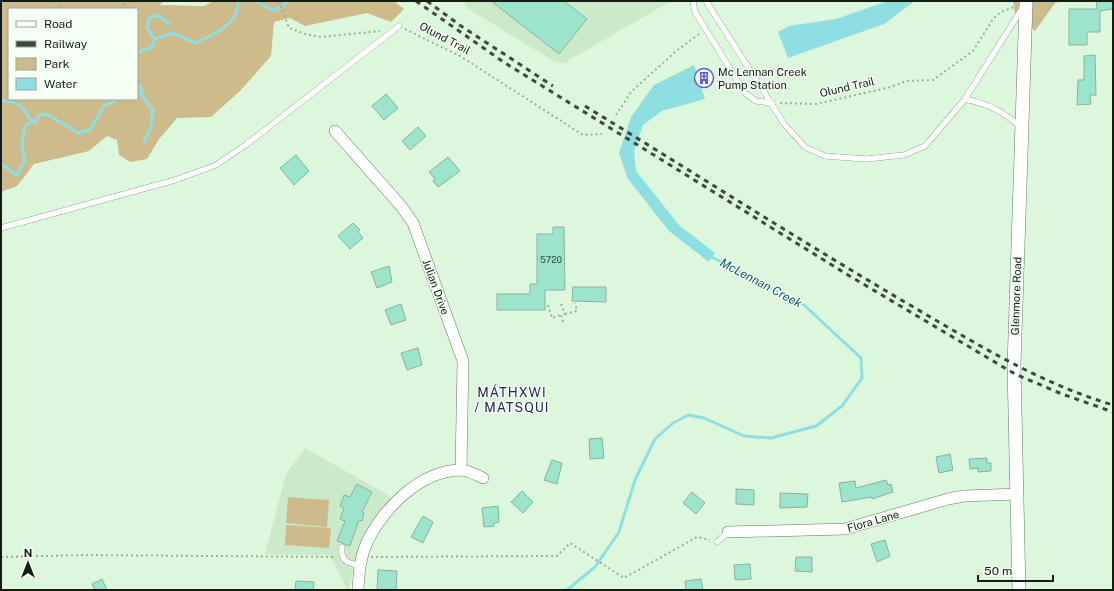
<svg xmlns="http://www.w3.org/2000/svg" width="1114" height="591" font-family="'Public Sans',sans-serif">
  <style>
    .built { fill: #cbeaca }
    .green { fill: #cebb8c; fill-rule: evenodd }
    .water { fill: #8edfe2 }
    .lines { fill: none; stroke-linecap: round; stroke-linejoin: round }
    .stream { stroke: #8edfe2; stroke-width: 3 }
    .building { fill: #9ce4cc; stroke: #8cb0a3 }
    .service-casing { stroke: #647a63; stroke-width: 6 }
    .minor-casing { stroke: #647a63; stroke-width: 12 }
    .tertiary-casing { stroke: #647a63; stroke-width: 14 }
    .path { stroke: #9aae99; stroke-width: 2; stroke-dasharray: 2 3; stroke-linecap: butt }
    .service { stroke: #fff; stroke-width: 5.5 }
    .minor { stroke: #fff; stroke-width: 11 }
    .tertiary { stroke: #fff; stroke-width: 13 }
    .rail { stroke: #3d493c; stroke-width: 3; stroke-dasharray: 5 5; stroke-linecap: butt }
    .labels { text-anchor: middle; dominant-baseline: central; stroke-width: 3; stroke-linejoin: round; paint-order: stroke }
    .number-label { font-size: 9px; fill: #354e41 }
    .street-label { font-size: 11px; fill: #131c13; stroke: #f5fff4 }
    .poi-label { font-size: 11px; fill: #131c13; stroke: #f5fff4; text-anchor: start }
    .water-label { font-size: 12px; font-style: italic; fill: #0b5558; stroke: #f5fff4 }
    .quarter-label { font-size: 13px; letter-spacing: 1px; fill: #27235d; stroke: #f5fff4 }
  </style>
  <rect width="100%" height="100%" fill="#ddf7dc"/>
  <!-- built -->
  <g class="built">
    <polygon points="464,1 671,1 564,63 555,62 467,8"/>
    <polygon points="305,448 393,498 380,512 362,541 356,558 349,590 347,590 330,555 265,554 286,474"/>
  </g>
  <!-- green -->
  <g class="green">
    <path d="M1,1H165L159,5L204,6L214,1H394L404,9L391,22L367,13L305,26L290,18L274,22L271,56L240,91L211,117L177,118L159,139L147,159L130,162L119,155L117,140L107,136L89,151L34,164L17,186L1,192ZM9,9H137V99H9Z"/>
    <polygon points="1013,1 1064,1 1055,3 1035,31 1015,14"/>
    <polygon points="288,497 329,500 327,527 286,523"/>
    <polygon points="286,525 331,528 329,548 285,545"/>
  </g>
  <!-- water -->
  <g class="water">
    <polygon points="888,1 915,1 884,24 788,58 778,32 789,26 836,19"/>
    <polygon points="694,65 705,99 662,111 643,125 634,151 636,171 679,225 715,253 709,262 669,231 628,179 619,153 631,117 654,85"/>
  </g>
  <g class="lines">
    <!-- stream -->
    <g class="stream">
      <polyline points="255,1 275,11 288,1"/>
      <polyline points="155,39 147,28 149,18 158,15 170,24"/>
      <path d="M137,53L152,47L155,39L172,33L196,43C210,36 226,30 235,16C238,12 236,6 239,1"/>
      <polyline points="137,86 142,87 141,94 137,96"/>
      <polyline points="141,94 153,110 151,127 144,142"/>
      <path d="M1,100C19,102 24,107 32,122"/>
      <polyline points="1,164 17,175 25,160 22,148 24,127 32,122 36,122 39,115 47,114 78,133 90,130 104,106 118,99"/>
      <polyline points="567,590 595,567 619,532 635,480 655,439 673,423 688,415 704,418 744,436 771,438 816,426 842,406 862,378 861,358 804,305 710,256"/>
    </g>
  </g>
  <!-- building -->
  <g class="building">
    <polygon points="491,1 564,1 587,19 559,54"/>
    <polygon points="1096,1 1113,1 1113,9 1100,11 1100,32 1087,32 1087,45 1069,45 1069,9 1097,9"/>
    <polygon points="1095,55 1096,95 1090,95 1091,104 1077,105 1078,80 1084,80 1084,56"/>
    <polygon points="386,94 398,108 384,120 372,106"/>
    <polygon points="418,127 426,136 410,150 402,141"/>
    <polygon points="296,155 309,171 294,185 280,168"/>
    <polygon points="448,157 460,171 438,187 433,181 435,179 429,172"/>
    <polygon points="353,223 360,230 358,232 363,238 350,249 338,236"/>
    <polygon points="553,227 564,227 565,290 545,290 545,310 497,310 497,294 530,294 530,284 537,284 537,234 553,234"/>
    <polygon points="389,266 392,282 377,288 371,272"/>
    <polygon points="573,287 606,287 606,302 572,301"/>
    <polygon points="401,304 406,320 391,325 385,310"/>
    <polygon points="418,348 422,365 407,370 401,353"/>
    <polygon points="602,438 604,458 590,459 589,439"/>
    <polygon points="950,454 953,470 939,473 936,457"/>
    <polygon points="987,458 987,463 991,463 991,471 978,472 978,468 970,469 969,459"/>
    <polygon points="552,460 562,463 557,484 544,480"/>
    <polygon points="886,480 888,485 891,484 893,492 872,499 872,497 842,502 839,483 855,481 856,488"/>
    <polygon points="357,484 372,492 362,512 364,513 362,521 359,520 350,546 337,541 345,521 340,519 344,508 340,506 344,495 350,497"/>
    <polygon points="736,489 754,490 754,505 736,504"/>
    <polygon points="522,491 533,502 523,513 511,502"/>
    <polygon points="692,492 705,503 696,514 683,503"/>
    <polygon points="780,493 808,494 807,507 780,508"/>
    <polygon points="498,506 499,522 494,523 494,526 484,527 482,508"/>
    <polygon points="423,516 433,522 423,543 411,537"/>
    <polygon points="885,540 890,556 877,562 871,544"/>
    <polygon points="796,557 812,557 812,572 795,571"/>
    <polygon points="750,564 751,579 735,580 734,565"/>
    <polygon points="378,570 397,571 396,590 377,590"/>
    <polygon points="102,579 107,590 95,590 92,584"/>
    <polygon points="701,579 703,590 686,590 685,581"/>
    <polygon points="296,581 314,582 313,590 295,590"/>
  </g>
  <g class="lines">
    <!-- service casing -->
    <g class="service-casing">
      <g id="service">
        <polyline points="693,1 695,12 745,93 756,101 772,103"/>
        <polyline points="706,1 785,125 805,147 825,156 866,159 904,155 925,146 965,99 1023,7"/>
        <path d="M965,99C991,105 1000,110 1021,127"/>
        <polyline points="1,228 175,180 216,165 247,144 399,26"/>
        <polyline points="717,542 728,532"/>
        <path d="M342,547C340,561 348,563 360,566"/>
      </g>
    </g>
    <!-- minor casing -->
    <g class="minor-casing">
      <g id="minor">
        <polyline points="335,131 401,206 413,223 463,361 461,470"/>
        <polyline points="728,532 845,529 948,499 964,496 1017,494"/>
        <path d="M358,590C359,573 360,558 367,542C384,508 420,471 460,470C468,470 476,475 483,478"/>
      </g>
    </g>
    <!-- tertiary casing -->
    <g class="tertiary-casing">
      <polyline id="tertiary" points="1019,590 1014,366 1026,3"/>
    </g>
    <!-- path -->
    <g class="path">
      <polyline points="55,1 62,9"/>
      <polyline points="279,1 289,28 305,34 320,37 380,31"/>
      <polyline points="120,9 129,1"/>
      <polyline points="405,29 460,56 583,135 602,134"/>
      <polyline points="780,103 816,104 891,87 906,81 933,80 973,51 993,19 1001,12 1014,7"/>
      <polyline points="616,115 631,92 675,52 699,34"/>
      <polyline points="561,304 565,314 561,315 564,325"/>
      <polyline points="548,305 552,318 561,315"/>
      <polyline points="565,314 577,311 575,303"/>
      <polyline points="1,557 85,555 336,557"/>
      <polyline points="371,557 557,556 570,543 624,578 697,537 710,540"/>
    </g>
    <!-- service -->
    <use href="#service" class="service"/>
    <!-- minor -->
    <use href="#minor" class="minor"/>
    <!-- tertiary -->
    <use href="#tertiary" class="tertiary"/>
    <!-- rail -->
    <g class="rail">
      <polyline points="416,1 505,63 848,275 1015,374 1062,394 1113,412"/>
      <polyline points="427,1 461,26 553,86"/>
      <path d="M585,106C691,171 796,238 903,301C972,341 1036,382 1113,405"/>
    </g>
  </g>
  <!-- icons -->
  <defs>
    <g id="building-ring" transform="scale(1)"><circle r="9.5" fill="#f5fff4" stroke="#655ed7" stroke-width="1.5"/><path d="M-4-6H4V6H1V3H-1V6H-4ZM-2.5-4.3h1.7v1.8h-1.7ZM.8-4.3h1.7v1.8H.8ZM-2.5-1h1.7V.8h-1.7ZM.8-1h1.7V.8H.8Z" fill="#655ed7"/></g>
  </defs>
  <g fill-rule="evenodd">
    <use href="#building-ring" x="704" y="78"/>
  </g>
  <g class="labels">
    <!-- number labels -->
    <g class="number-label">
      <text x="551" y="259">5720</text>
    </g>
    <!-- street labels -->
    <g class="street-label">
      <text transform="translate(445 38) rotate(28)">Olund Trail</text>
      <text transform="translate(847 87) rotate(-13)">Olund Trail</text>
      <text transform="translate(436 287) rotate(70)">Julian Drive</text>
      <text transform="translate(1016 296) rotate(-88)">Glenmore Road</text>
      <text transform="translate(873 521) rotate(-16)">Flora Lane</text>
    </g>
    <!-- poi labels -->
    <g class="poi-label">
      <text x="718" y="72">Mc Lennan Creek<tspan x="718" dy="13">Pump Station</tspan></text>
    </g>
    <!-- water labels -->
    <g class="water-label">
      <text transform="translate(761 283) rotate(28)">McLennan Creek</text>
    </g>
    <!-- quarter labels -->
    <g class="quarter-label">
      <text x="512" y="392">MÁTHXWI<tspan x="512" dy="15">/ MATSQUI</tspan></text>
    </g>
  </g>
  <!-- border -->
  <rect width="1114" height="591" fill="none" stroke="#131c13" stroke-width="4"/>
  <!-- legend -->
  <rect x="8" y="8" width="130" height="92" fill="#f5fff4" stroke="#9ba49a"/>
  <rect x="16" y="21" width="20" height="6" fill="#ffffff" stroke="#9ba49a"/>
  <text x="44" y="28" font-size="12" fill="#131c13">Road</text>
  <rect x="16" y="41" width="20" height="6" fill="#3d493c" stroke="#9ba49a"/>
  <text x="44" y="48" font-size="12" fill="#131c13">Railway</text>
  <rect x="16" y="58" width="20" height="12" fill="#cebb8c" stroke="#9ba49a"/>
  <text x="44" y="68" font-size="12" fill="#131c13">Park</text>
  <rect x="16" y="78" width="20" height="12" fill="#8edfe2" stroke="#9ba49a"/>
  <text x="44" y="88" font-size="12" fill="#131c13">Water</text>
  <!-- north arrow -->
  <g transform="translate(28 563)" stroke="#f5fff4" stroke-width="3" paint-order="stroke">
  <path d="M0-3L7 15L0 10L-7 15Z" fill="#131c13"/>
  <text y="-6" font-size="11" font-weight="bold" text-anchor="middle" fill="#131c13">N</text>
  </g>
  <!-- scale -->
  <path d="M978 575v6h75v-6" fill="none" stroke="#131c13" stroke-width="2"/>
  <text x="984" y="575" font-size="12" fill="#131c13" stroke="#f5fff4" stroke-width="3" paint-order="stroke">50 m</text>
</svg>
